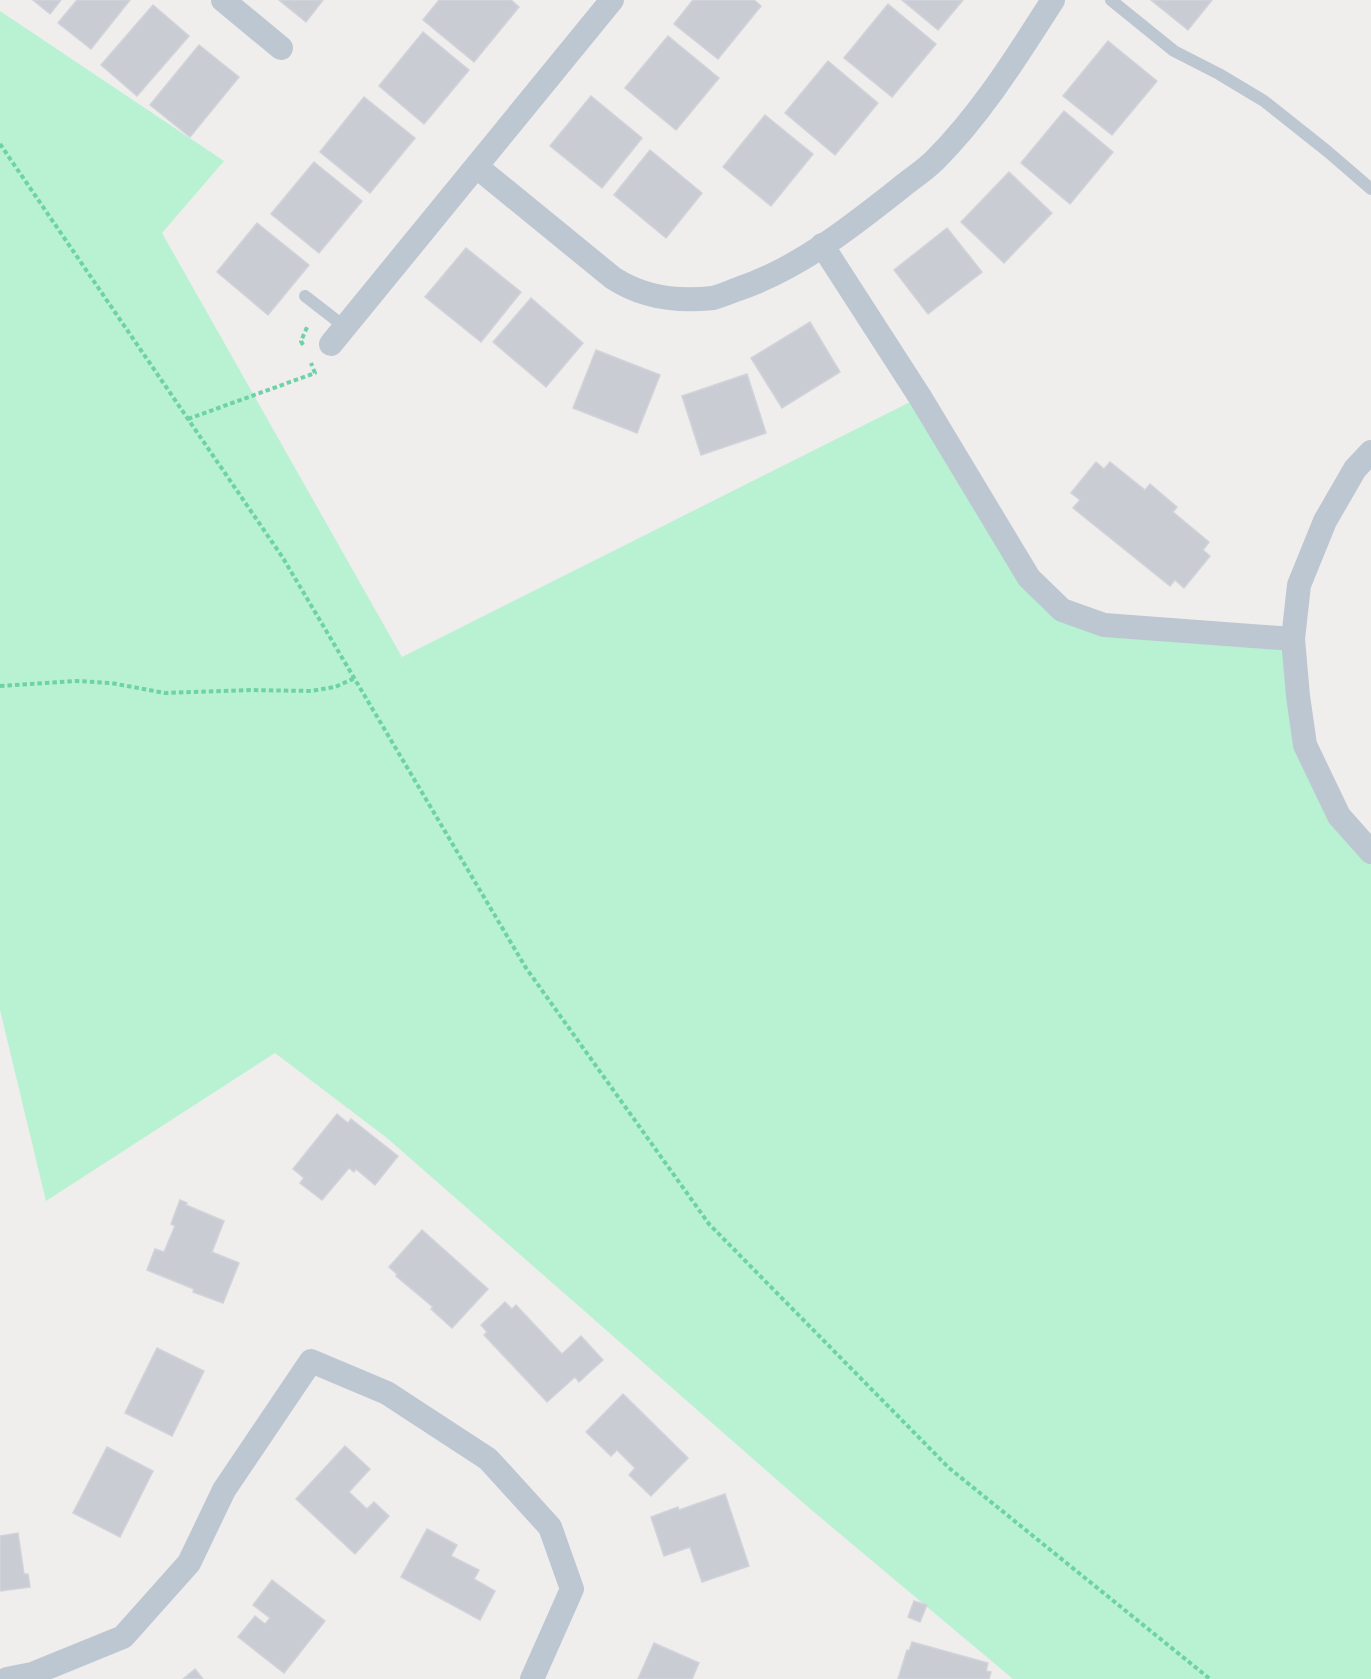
<svg xmlns="http://www.w3.org/2000/svg" width="1371" height="1679" font-family="'Nunito Sans',sans-serif">
  <style>
    .green { fill: #b8f2d2 }
    .building { fill: #caccd3; stroke: #d1d3da; stroke-width: 1.5 }
    .lines { fill: none; stroke-linecap: round; stroke-linejoin: round }
    .path { stroke: #6ed2a7; stroke-width: 4; stroke-dasharray: 4.5 3; stroke-linecap: butt }
    .lane { stroke: #bdc7d1; stroke-width: 12 }
    .street { stroke: #bdc7d1; stroke-width: 24 }
  </style>
  <rect width="100%" height="100%" fill="#f0eded"/>
  <!-- green -->
  <polygon class="green" points="0,11 224,161 162,233 402,657 920,397 1062,610 1293,639 1305,745 1371,852 1371,1679 1013,1679 808,1507 387,1138 275,1053 46,1201 0,1010"/>
  <!-- building -->
  <g class="building">
    <polygon points="33,0 61,0 50,14"/>
    <polygon points="77,0 130,0 91,49 58,23"/>
    <polygon points="279,0 323,0 306,22"/>
    <polygon points="439,0 511,0 519,7 474,62 423,20"/>
    <polygon points="693,0 754,0 761,6 718,59 674,24"/>
    <polygon points="902,0 963,0 938,30"/>
    <polygon points="1151,0 1212,0 1188,30"/>
    <polygon points="888,4 936,44 892,97 844,58"/>
    <polygon points="153,5 189,36 137,96 101,65"/>
    <polygon points="423,32 469,70 424,124 379,86"/>
    <polygon points="668,36 719,78 676,130 625,88"/>
    <polygon points="1108,41 1157,81 1112,135 1063,96"/>
    <polygon points="199,45 239,77 190,137 150,105"/>
    <polygon points="828,61 878,103 835,155 785,113"/>
    <polygon points="591,96 642,138 602,188 550,146"/>
    <polygon points="364,97 415,138 370,193 320,152"/>
    <polygon points="1064,111 1113,152 1070,204 1021,163"/>
    <polygon points="765,115 813,154 771,206 723,167"/>
    <polygon points="650,150 702,193 666,238 614,195"/>
    <polygon points="314,162 362,201 319,253 271,214"/>
    <polygon points="1009,172 1052,213 1004,263 961,222"/>
    <polygon points="257,223 309,265 268,315 217,272"/>
    <polygon points="947,228 982,272 928,314 894,270"/>
    <polygon points="466,248 521,292 481,342 425,297"/>
    <polygon points="531,298 583,343 546,387 493,342"/>
    <polygon points="810,322 840,372 782,408 751,358"/>
    <polygon points="596,350 660,375 637,433 573,408"/>
    <polygon points="747,374 766,433 701,455 682,396"/>
    <polygon points="1096,462 1104,469 1110,462 1145,490 1150,484 1177,507 1173,512 1209,542 1203,550 1210,556 1184,588 1175,580 1170,586 1073,508 1080,500 1071,493"/>
    <polygon points="337,1114 348,1123 351,1119 398,1156 375,1185 356,1169 354,1172 349,1168 322,1200 300,1183 304,1178 293,1169"/>
    <polygon points="180,1200 187,1203 186,1205 224,1221 212,1252 239,1263 223,1303 193,1292 194,1289 147,1270 155,1249 164,1252 175,1226 171,1224"/>
    <polygon points="422,1230 488,1289 452,1328 431,1309 433,1307 396,1276 397,1274 389,1267"/>
    <polygon points="505,1302 512,1309 516,1305 562,1354 581,1336 603,1360 579,1382 575,1377 547,1402 484,1335 487,1332 481,1325"/>
    <polygon points="157,1348 204,1371 172,1436 125,1413"/>
    <polygon points="623,1394 688,1458 651,1496 629,1475 635,1468 617,1450 611,1456 586,1432"/>
    <polygon points="345,1446 370,1469 349,1492 367,1509 374,1502 389,1516 355,1554 296,1499"/>
    <polygon points="107,1447 153,1471 120,1537 73,1513"/>
    <polygon points="725,1494 749,1566 702,1582 690,1547 664,1556 651,1517 678,1507 679,1510"/>
    <polygon points="427,1529 457,1545 451,1556 479,1570 474,1579 495,1591 480,1620 401,1577"/>
    <polygon points="18,1533 24,1574 28,1574 30,1587 0,1591 0,1536"/>
    <polygon points="272,1580 325,1621 284,1673 238,1637 255,1616 265,1624 270,1618 253,1605"/>
    <polygon points="914,1601 927,1605 920,1622 908,1617"/>
    <polygon points="912,1642 988,1663 986,1671 991,1672 989,1679 898,1679 907,1650 909,1651"/>
    <polygon points="654,1643 699,1663 692,1679 638,1679"/>
    <polygon points="195,1669 203,1679 183,1679"/>
  </g>
  <g class="lines">
    <!-- path -->
    <g class="path">
      <polyline points="0,144 283,558 526,968 709,1224 949,1468 1210,1679"/>
      <polyline points="303,345 301,341 308,325"/>
      <polyline points="188,419 315,373 311,363"/>
      <polyline points="0,686 76,681 111,683 165,693 250,690 311,691 335,687 355,678"/>
    </g>
    <!-- lane -->
    <g class="lane">
      <polyline points="1111,0 1174,51 1219,74 1264,101 1327,151 1371,189"/>
      <polyline points="305,296 345,327"/>
    </g>
    <!-- street -->
    <g class="street">
      <polyline points="223,0 281,48"/>
      <path d="M477,167L613,278C642,297 678,302 713,298C721,296 730,292 738,289C798,269 851,227 899,189C911,179 924,171 935,160C982,113 1017,56 1053,0"/>
      <polyline points="822,245 920,397 1029,578 1062,610 1104,625 1293,639"/>
      <polyline points="331,344 612,0"/>
      <polyline points="1371,452 1355,469 1325,521 1299,585 1293,639 1298,696 1305,745 1339,816 1371,852"/>
      <polyline points="7,1679 32,1674 123,1637 189,1563 224,1490 311,1361 387,1393 488,1459 550,1527 572,1589 532,1679"/>
    </g>
  </g>
</svg>
